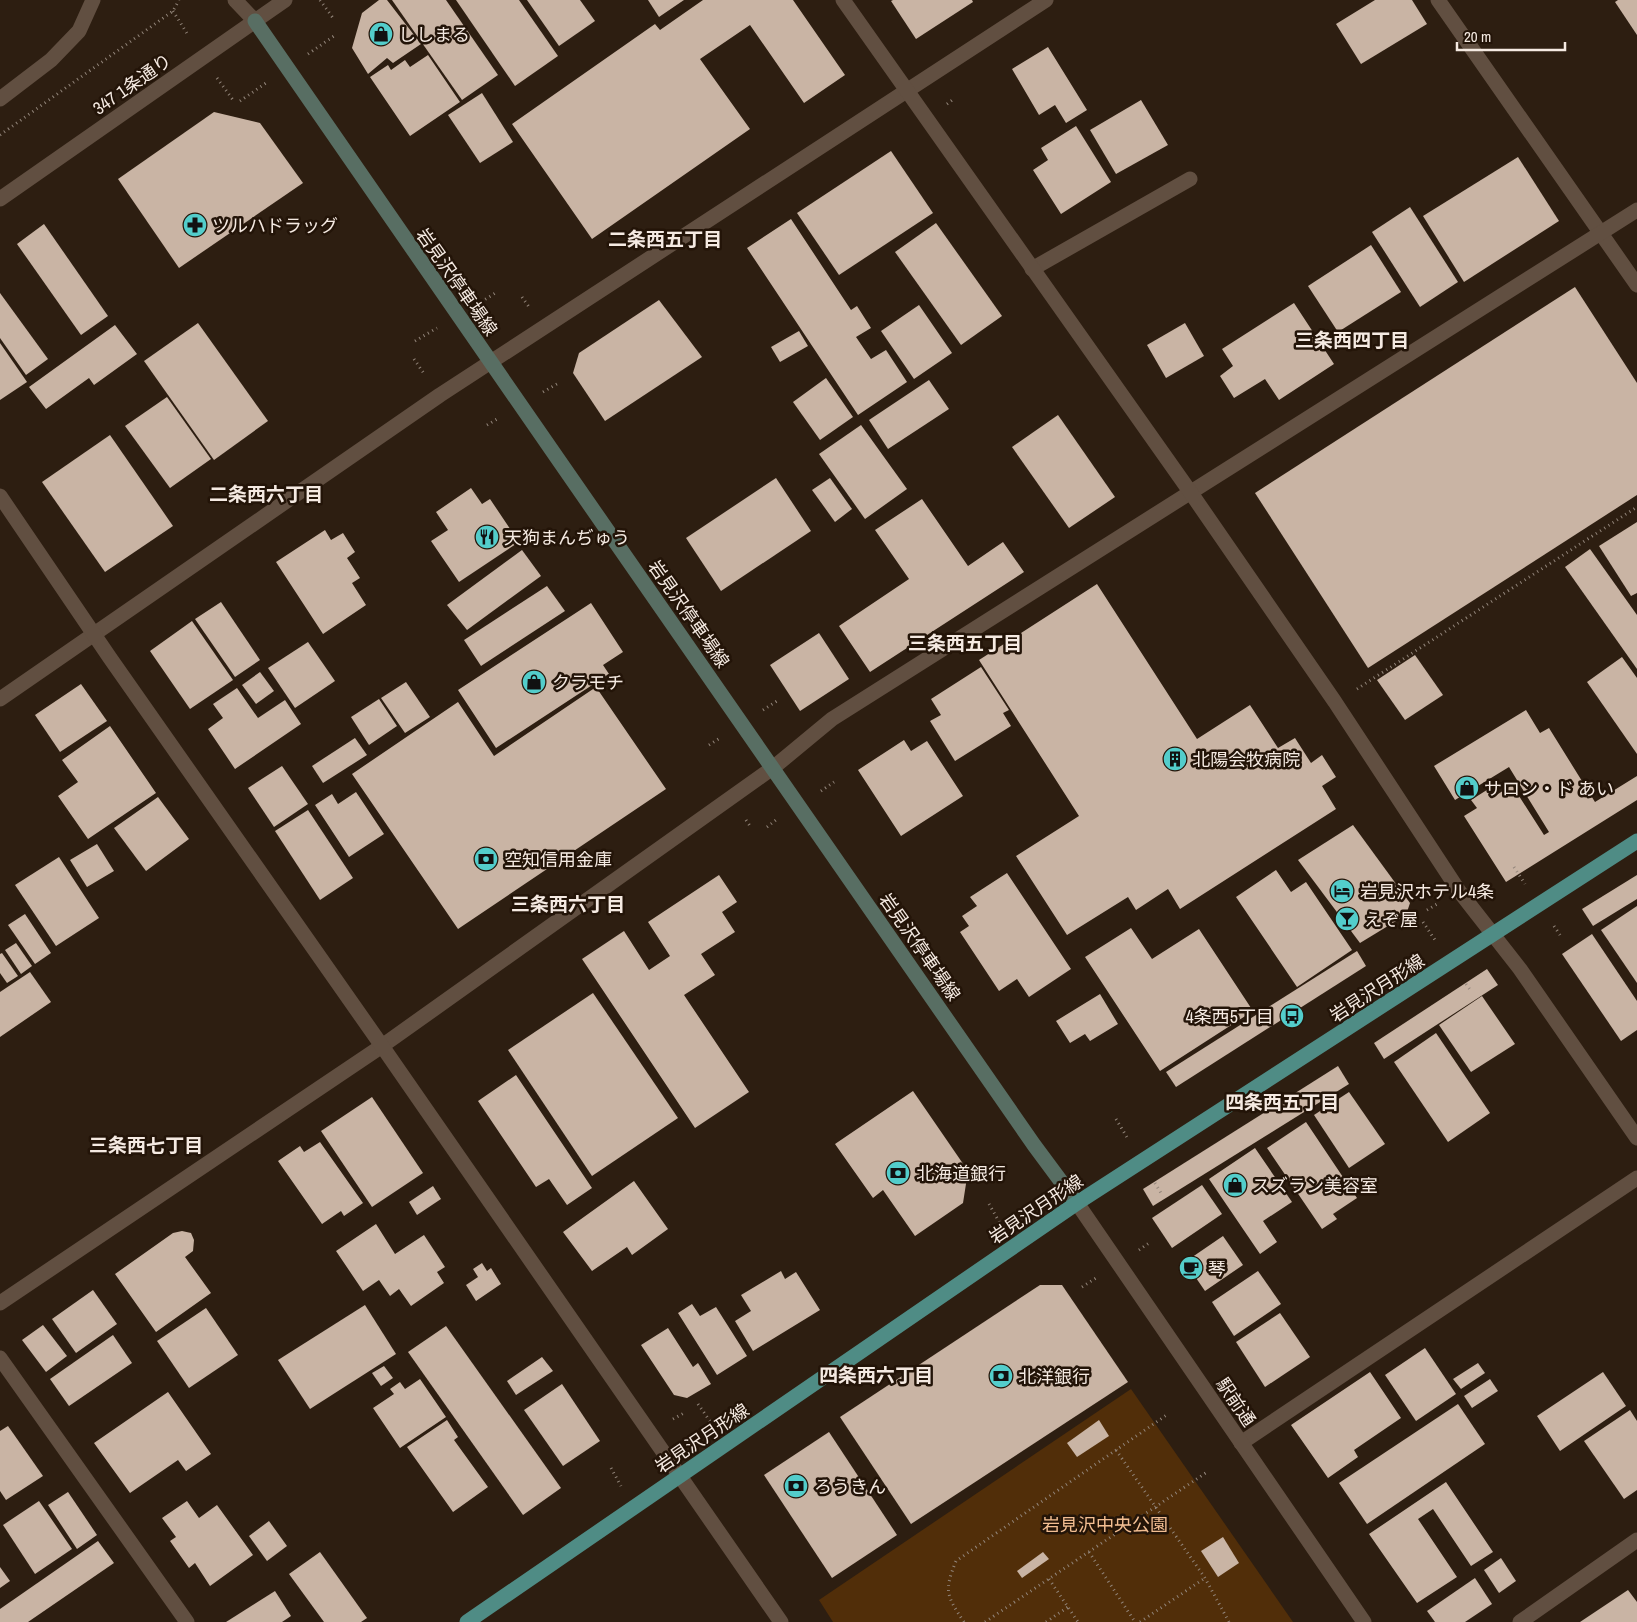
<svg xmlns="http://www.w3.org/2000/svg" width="1637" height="1622" font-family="'Archivo Narrow','Noto Sans JP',sans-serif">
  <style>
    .green { fill: #512e09 }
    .building { fill: #c9b4a4 }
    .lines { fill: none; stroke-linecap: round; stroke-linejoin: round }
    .path { stroke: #93867b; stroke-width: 3; stroke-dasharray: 1 4; stroke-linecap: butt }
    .service { stroke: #614f41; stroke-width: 15 }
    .minor { stroke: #614f41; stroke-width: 15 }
    .tertiary { stroke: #614f41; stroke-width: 15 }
    .secondary { stroke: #586e63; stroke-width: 15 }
    .primary { stroke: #4f8c85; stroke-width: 15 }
    .labels { text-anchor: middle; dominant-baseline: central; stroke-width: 5; stroke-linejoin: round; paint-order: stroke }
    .poi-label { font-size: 18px; fill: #f5eae2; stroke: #231408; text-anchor: start }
    .street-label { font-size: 18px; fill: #f5eae2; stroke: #231408 }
    .park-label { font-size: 18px; fill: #f3be92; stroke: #231408 }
    .neighbourhood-label { font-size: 19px; font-weight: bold; fill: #f5eae2; stroke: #231408 }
  </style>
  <rect width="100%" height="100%" fill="#2d1e11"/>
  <!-- green -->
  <polygon class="green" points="1131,1389 1293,1622 833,1622 819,1600"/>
  <!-- building -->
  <g class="building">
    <polygon points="379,0 387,0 421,44 393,63 387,58 368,74 352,48 362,13"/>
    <polygon points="392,0 446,0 498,75 462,100"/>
    <polygon points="456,0 519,0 558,56 515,86"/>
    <polygon points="527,0 580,0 595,21 559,46"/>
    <polygon points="648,0 684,0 659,17"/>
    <polygon points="703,0 793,0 845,75 804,103 750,25 700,59 750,129 592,239 512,124 655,24 660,30"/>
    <polygon points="893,0 972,0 973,2 916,39 891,1"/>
    <polygon points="1375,0 1412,0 1427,24 1361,64 1336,24"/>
    <polygon points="1618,0 1637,0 1637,35 1615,2"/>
    <polygon points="1048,47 1087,110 1066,123 1055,105 1039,115 1012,69"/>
    <polygon points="428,55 460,102 410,136 370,77 388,65 391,70 405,60 410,67"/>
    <polygon points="482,93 513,142 480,163 448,115"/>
    <polygon points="1141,100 1168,145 1116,174 1090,130"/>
    <polygon points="214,112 260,123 303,183 179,268 118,179"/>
    <polygon points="1076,126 1111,182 1061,214 1033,170 1048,160 1041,148"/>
    <polygon points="891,151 933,213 839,275 797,213"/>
    <polygon points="1518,157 1559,221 1464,282 1423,216"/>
    <polygon points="1410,207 1458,282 1420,307 1372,232"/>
    <polygon points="791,219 851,310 857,306 871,328 856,337 871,359 886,350 907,382 858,415 747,248"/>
    <polygon points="936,223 1002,316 961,345 895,252"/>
    <polygon points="44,224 108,316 81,335 17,244"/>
    <polygon points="1371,245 1401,292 1338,332 1308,286"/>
    <polygon points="1575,287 1637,383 1637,495 1368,668 1255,493"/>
    <polygon points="0,293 48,359 26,375 0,338"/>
    <polygon points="659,300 702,357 605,421 573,373 579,353"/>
    <polygon points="1294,303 1334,364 1279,400 1265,379 1234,398 1220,376 1233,366 1222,349"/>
    <polygon points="919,305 952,353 914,379 881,331"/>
    <polygon points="198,323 268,421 214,460 144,361"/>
    <polygon points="1185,323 1204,356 1166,378 1147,345"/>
    <polygon points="115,325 137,354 94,385 89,378 46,409 29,387"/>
    <polygon points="799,331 808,346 780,362 771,347"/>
    <polygon points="0,343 27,382 0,400"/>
    <polygon points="826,378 853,417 820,440 793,402"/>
    <polygon points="929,380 949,409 888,449 869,420"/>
    <polygon points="167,397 211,459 170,488 125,426"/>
    <polygon points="1058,415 1115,497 1069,528 1012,447"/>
    <polygon points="861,425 907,489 865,519 819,454"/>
    <polygon points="110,435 173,526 105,572 42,482"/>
    <polygon points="776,478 811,531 721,591 686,538"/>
    <polygon points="830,478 852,509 835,522 812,490"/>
    <polygon points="471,488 482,504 490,499 519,542 459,582 431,541 448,530 436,512"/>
    <polygon points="922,499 968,566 1003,542 1024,572 870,672 839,626 909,579 875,530"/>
    <polygon points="1637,522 1637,593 1631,596 1599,546"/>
    <polygon points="325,530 331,540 343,533 355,552 347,558 360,578 352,583 366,605 323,634 276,562"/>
    <polygon points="1590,549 1637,615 1637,669 1565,567"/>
    <polygon points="522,550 541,576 467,630 447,605"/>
    <polygon points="1097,584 1197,739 1250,705 1278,748 1295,738 1311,763 1322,755 1336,777 1322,786 1336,809 1180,909 1168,889 1136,910 1128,897 1067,935 1016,856 1079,816 979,660"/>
    <polygon points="547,586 565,611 481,666 464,640"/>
    <polygon points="221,602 260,660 235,677 195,619"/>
    <polygon points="591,603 623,652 603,665 609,674 496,748 458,690"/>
    <polygon points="192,621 233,680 190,709 150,651"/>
    <polygon points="819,633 849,679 800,711 770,665"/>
    <polygon points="308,642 335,681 295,708 268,668"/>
    <polygon points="1415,655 1443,695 1405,720 1377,680"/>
    <polygon points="1622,657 1637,678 1637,754 1587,682"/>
    <polygon points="981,667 1009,710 1003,713 1011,726 955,761 930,721 941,715 931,699"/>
    <polygon points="260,672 274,691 256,704 242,685"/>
    <polygon points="406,682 430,717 405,733 381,698"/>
    <polygon points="81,684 107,721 60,752 35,715"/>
    <polygon points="596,687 666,789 458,929 352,774 458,702 494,756"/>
    <polygon points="237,688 258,718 285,700 301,724 235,769 208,729 223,718 213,704"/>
    <polygon points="379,699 397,726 369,745 351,717"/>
    <polygon points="1526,710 1540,733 1549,728 1595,802 1637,776 1637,800 1506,882 1464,816 1477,808 1471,800 1490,788 1495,796 1512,785 1544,835 1549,832 1509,767 1455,800 1434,766"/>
    <polygon points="110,726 156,793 88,839 58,796 78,782 62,760"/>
    <polygon points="355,738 367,755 323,783 312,766"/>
    <polygon points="904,740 911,751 927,741 963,796 901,836 858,770"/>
    <polygon points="282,766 308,804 274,827 248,788"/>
    <polygon points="356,792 384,834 349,857 315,805 332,794 338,804"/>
    <polygon points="158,797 189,839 146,871 114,828"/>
    <polygon points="308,810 353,878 320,900 275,831"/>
    <polygon points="1353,825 1410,903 1406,915 1360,943 1298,860"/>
    <polygon points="97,844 114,871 87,887 70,860"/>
    <polygon points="59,857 99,918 56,946 15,885"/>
    <polygon points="1276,870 1291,892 1306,882 1352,950 1297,987 1236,897"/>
    <polygon points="1007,873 1071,969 1029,997 1017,979 999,991 960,932 969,926 962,916 977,906 970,897"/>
    <polygon points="719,875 737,902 722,912 735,932 701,954 715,975 684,995 749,1092 695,1128 582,959 624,931 649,970 670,956 648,922"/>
    <polygon points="1637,875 1637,899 1593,926 1582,909"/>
    <polygon points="1637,906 1637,983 1601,930"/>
    <polygon points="25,914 51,953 35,964 8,925"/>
    <polygon points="1131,928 1152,959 1199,929 1253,1011 1160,1071 1085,957"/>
    <polygon points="1592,934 1637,1001 1637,1030 1621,1041 1562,954"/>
    <polygon points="16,943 32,966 21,974 5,950"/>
    <polygon points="1357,951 1366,966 1176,1087 1166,1072"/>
    <polygon points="2,953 18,976 7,983 0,973 0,954"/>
    <polygon points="1487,969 1498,985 1384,1059 1374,1043"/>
    <polygon points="30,972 51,1002 0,1037 0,992"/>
    <polygon points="593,993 678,1118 592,1176 508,1050"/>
    <polygon points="1100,994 1118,1024 1090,1041 1085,1034 1070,1043 1056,1021"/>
    <polygon points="1482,996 1515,1044 1471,1072 1439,1025"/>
    <polygon points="1436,1033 1490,1113 1448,1142 1394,1062"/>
    <polygon points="1338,1066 1349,1084 1153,1206 1143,1189"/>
    <polygon points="516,1075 592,1188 567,1205 549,1179 536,1187 478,1101"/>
    <polygon points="913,1091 968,1171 963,1203 915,1236 883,1190 873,1198 835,1144"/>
    <polygon points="1349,1092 1385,1144 1349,1168 1314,1115"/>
    <polygon points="372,1097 423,1173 372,1207 321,1131"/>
    <polygon points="1306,1122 1357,1198 1333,1214 1337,1219 1322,1229 1267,1148"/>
    <polygon points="320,1142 363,1203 344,1216 341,1211 322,1224 278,1161 300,1146 304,1152"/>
    <polygon points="1255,1148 1292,1202 1263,1221 1277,1242 1260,1254 1209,1179"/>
    <polygon points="634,1181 668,1229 632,1255 627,1247 592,1271 563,1232"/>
    <polygon points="1202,1185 1222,1214 1172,1248 1152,1218"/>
    <polygon points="433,1186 441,1199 417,1215 409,1202"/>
    <polygon points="376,1224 395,1254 424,1235 445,1267 437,1272 444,1283 411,1306 399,1289 390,1296 379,1280 363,1291 336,1251"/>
    <polygon points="182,1231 191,1233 194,1240 193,1251 185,1257 211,1293 156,1332 115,1274 173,1233"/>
    <polygon points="1223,1236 1243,1265 1205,1291 1185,1262"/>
    <polygon points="482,1263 487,1271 491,1268 501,1284 476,1301 466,1285 478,1277 473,1269"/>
    <polygon points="781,1271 785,1279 796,1272 820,1310 753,1351 735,1321 751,1311 741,1295"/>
    <polygon points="1258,1271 1281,1304 1234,1336 1212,1302"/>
    <polygon points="1040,1285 1062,1285 1128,1382 911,1524 840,1417"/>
    <polygon points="93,1290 117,1324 76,1353 52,1319"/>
    <polygon points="692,1304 700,1316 716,1307 747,1356 717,1375 678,1313"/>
    <polygon points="365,1305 396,1354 310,1409 278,1360"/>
    <polygon points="206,1308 238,1355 189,1388 157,1341"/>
    <polygon points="1280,1313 1310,1357 1265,1387 1236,1342"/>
    <polygon points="43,1325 67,1356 46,1372 22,1340"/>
    <polygon points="446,1326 561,1488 523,1515 408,1352"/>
    <polygon points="668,1328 693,1367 698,1363 711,1384 687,1398 674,1395 641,1345"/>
    <polygon points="113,1335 132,1363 69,1406 50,1379"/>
    <polygon points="1425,1348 1456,1394 1416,1421 1385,1375"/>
    <polygon points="542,1357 553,1371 516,1395 507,1381"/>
    <polygon points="1478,1363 1485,1373 1461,1389 1453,1379"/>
    <polygon points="384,1366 393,1378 381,1386 372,1373"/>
    <polygon points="1370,1372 1401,1418 1354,1450 1358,1457 1328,1478 1291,1425"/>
    <polygon points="1603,1372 1626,1406 1560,1451 1537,1416"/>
    <polygon points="420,1379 446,1417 400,1448 373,1408 394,1394 390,1389 400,1382 405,1389"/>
    <polygon points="1490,1379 1498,1391 1472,1408 1464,1396"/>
    <polygon points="562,1384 600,1441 563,1466 524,1410"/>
    <polygon points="168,1392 211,1454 186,1471 178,1460 130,1493 94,1443"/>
    <polygon points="1458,1404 1485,1444 1367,1524 1339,1483"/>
    <polygon points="1630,1410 1637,1421 1637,1490 1624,1499 1584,1441"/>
    <polygon points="447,1420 458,1437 454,1440 488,1487 453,1512 407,1447"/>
    <polygon points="1099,1420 1109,1436 1077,1457 1067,1443"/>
    <polygon points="8,1426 43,1476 6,1500 0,1491 0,1431"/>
    <polygon points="829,1432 897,1535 832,1578 764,1475"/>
    <polygon points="1446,1482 1493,1552 1471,1566 1433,1509 1418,1519 1457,1577 1417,1603 1369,1534"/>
    <polygon points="68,1492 97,1535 77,1549 48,1505"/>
    <polygon points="39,1501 72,1549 35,1574 3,1525"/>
    <polygon points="187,1501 199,1518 217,1505 253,1555 210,1586 195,1563 189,1568 170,1541 176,1537 162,1518"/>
    <polygon points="269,1521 287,1546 267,1561 249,1536"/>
    <polygon points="1223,1537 1239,1563 1218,1577 1201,1551"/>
    <polygon points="98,1541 114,1563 28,1622 0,1622 0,1609"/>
    <polygon points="320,1552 367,1618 361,1622 324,1622 289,1574"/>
    <polygon points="1043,1552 1049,1559 1022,1578 1017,1571"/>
    <polygon points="1501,1558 1516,1581 1499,1593 1484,1570"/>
    <polygon points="0,1567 10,1581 0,1588"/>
    <polygon points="1475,1578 1492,1604 1465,1622 1435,1622 1427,1611"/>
    <polygon points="1628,1590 1637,1602 1637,1622 1580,1622"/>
    <polygon points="275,1591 291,1616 282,1622 226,1622"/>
  </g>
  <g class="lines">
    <!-- path -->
    <g class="path">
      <polyline points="320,0 333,18"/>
      <polyline points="173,11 188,35"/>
      <polyline points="308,54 334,36"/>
      <polyline points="217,78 233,100"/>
      <polyline points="240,101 266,83"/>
      <polyline points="947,104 955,98"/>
      <polyline points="0,135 173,11 179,0"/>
      <polyline points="522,297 529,307"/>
      <polyline points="481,302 497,292"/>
      <polyline points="415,341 437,328"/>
      <polyline points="414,359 425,375"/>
      <polyline points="543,392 557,384"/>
      <polyline points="487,425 497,419"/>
      <polyline points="1357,689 1637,507"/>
      <polyline points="763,710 777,701"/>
      <polyline points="709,745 720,738"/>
      <polyline points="821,791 834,782"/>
      <polyline points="746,820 750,826"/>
      <polyline points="767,827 776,820"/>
      <polyline points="1514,867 1525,884"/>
      <polyline points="1427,910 1437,904"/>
      <polyline points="1423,922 1435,940"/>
      <polyline points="1554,926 1560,935"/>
      <polyline points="1466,984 1471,991"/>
      <polyline points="1116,1119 1128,1139"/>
      <polyline points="1155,1183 1161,1193"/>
      <polyline points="989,1204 1001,1225"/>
      <polyline points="1139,1250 1149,1243"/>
      <polyline points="1082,1287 1096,1278"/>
      <polyline points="698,1404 712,1424"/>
      <polyline points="673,1419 684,1413"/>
      <polyline points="1116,1450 1205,1578 1229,1622"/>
      <polyline points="611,1468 621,1486"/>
      <polyline points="1089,1552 1135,1622"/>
      <polyline points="1049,1579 1078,1622"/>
      <path d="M964,1622C946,1595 944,1591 956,1561L1168,1414"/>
      <polyline points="985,1622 1207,1472"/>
      <polyline points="1046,1622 1068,1607"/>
      <polyline points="1140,1622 1205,1578"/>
    </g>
    <!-- service -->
    <g class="service">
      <polyline points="235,0 255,21"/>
      <polyline points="0,99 51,60 79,31 93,0"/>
      <polyline points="1241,1443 1637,1178"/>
    </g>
    <!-- minor -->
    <g class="minor">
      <polyline points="1438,0 1637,285"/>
      <polyline points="1032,269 1190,179"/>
      <polyline points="0,699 440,395 1046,0"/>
      <polyline points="0,1303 382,1046 774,767 832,719 1637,210"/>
      <polyline points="0,1358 187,1622"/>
      <polyline points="1520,1622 1637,1540"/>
    </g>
    <!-- tertiary -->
    <g class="tertiary">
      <polyline points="843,0 1191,493 1335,702 1459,891 1520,969 1637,1138"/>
      <polyline points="0,199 285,0"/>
      <polyline points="0,496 110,658 382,1046 781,1622"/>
      <polyline points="1077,1203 1364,1622"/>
    </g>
    <!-- secondary -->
    <path class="secondary" d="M255,21C513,397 775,769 1034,1145L1077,1203"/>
    <!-- primary -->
    <polyline class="primary" points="467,1622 1077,1203 1637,841"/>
  </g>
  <!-- icons -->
  <defs>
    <g id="shop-disc" transform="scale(1.25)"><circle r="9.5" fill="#53cdcb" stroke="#231408"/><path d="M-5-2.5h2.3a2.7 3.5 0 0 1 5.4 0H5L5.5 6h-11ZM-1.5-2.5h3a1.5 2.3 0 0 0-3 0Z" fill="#111"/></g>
    <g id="pharmacy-disc" transform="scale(1.25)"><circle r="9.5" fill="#53cdcb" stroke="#231408"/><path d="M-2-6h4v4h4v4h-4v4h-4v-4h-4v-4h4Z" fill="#111"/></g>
    <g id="restaurant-disc" transform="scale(1.25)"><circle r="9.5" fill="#53cdcb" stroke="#231408"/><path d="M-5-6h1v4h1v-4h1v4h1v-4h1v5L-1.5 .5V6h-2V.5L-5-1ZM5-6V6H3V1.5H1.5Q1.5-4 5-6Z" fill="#111"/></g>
    <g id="building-disc" transform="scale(1.25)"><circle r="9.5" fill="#53cdcb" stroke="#231408"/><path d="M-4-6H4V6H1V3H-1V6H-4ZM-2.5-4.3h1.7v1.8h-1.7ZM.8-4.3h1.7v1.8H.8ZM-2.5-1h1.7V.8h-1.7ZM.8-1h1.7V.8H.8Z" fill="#111"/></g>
    <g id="bank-disc" transform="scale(1.25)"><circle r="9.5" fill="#53cdcb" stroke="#231408"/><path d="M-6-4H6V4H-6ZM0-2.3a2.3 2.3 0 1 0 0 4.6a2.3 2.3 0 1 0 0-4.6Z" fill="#111"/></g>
    <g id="hotel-disc" transform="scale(1.25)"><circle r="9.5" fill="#53cdcb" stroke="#231408"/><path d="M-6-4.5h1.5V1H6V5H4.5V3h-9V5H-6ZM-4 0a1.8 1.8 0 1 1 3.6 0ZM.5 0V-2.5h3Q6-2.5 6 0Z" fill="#111"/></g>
    <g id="bar-disc" transform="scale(1.25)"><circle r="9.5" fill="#53cdcb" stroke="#231408"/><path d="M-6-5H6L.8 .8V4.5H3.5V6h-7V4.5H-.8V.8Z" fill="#111"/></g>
    <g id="bus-disc" transform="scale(1.25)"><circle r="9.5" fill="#53cdcb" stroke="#231408"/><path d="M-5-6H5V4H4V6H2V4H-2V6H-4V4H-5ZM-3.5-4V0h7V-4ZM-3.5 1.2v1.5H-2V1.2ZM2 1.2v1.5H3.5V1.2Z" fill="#111"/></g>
    <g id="cafe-disc" transform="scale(1.25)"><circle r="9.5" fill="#53cdcb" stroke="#231408"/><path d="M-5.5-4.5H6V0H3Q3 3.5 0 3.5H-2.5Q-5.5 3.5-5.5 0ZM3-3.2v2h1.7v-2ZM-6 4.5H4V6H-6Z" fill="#111"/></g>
  </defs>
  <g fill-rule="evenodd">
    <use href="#shop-disc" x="381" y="34"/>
    <use href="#pharmacy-disc" x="195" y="225"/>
    <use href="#restaurant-disc" x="487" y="537"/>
    <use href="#shop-disc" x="534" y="682"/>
    <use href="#building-disc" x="1175" y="759"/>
    <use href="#shop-disc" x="1467" y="788"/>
    <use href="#bank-disc" x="486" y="859"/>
    <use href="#hotel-disc" x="1342" y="891"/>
    <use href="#bar-disc" x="1347" y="919"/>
    <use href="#bus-disc" x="1292" y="1016"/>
    <use href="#bank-disc" x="898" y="1173"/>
    <use href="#shop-disc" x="1235" y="1185"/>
    <use href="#cafe-disc" x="1191" y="1268"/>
    <use href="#bank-disc" x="1001" y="1376"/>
    <use href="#bank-disc" x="796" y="1486"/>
  </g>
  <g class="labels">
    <!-- poi labels -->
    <g class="poi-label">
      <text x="398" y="34">ししまる</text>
      <text x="212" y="225">ツルハドラッグ</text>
      <text x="504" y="537">天狗まんぢゅう</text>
      <text x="552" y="682">クラモチ</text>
      <text x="1192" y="759">北陽会牧病院</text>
      <text x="1484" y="788">サロン・ド あい</text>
      <text x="504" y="859">空知信用金庫</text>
      <text x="1360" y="891">岩見沢ホテル4条</text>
      <text x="1364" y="919">えぞ屋</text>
      <text x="1274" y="1016" text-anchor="end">4条西5丁目</text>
      <text x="916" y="1173">北海道銀行</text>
      <text x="1252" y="1185">スズラン美容室</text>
      <text x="1208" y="1268">琴</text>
      <text x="1018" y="1376">北洋銀行</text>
      <text x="814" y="1486">ろうきん</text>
    </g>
    <!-- street labels -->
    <g class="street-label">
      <text transform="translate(132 84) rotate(-35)">347 1条通り</text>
      <text transform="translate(457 282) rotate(55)">岩見沢停車場線</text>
      <text transform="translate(689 614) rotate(55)">岩見沢停車場線</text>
      <text transform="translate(920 947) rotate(55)">岩見沢停車場線</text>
      <text transform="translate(1377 988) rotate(-33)">岩見沢月形線</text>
      <text transform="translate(1036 1209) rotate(-34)">岩見沢月形線</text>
      <text transform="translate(1236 1402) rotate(56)">駅前通</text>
      <text transform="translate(702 1438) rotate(-34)">岩見沢月形線</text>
    </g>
    <!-- park labels -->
    <g class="park-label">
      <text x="1105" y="1524">岩見沢中央公園</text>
    </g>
    <!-- neighbourhood labels -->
    <g class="neighbourhood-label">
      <text x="665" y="239">二条西五丁目</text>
      <text x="1352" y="340">三条西四丁目</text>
      <text x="266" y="494">二条西六丁目</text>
      <text x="965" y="643">三条西五丁目</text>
      <text x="568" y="904">三条西六丁目</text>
      <text x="1282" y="1102">四条西五丁目</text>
      <text x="146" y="1145">三条西七丁目</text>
      <text x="876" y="1375">四条西六丁目</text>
    </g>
  </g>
  <!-- scale -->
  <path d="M1457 42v8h108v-8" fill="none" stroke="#f5eae2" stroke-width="2.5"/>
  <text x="1464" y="42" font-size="15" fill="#f5eae2" stroke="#231408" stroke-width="4" paint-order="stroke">20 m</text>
</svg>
